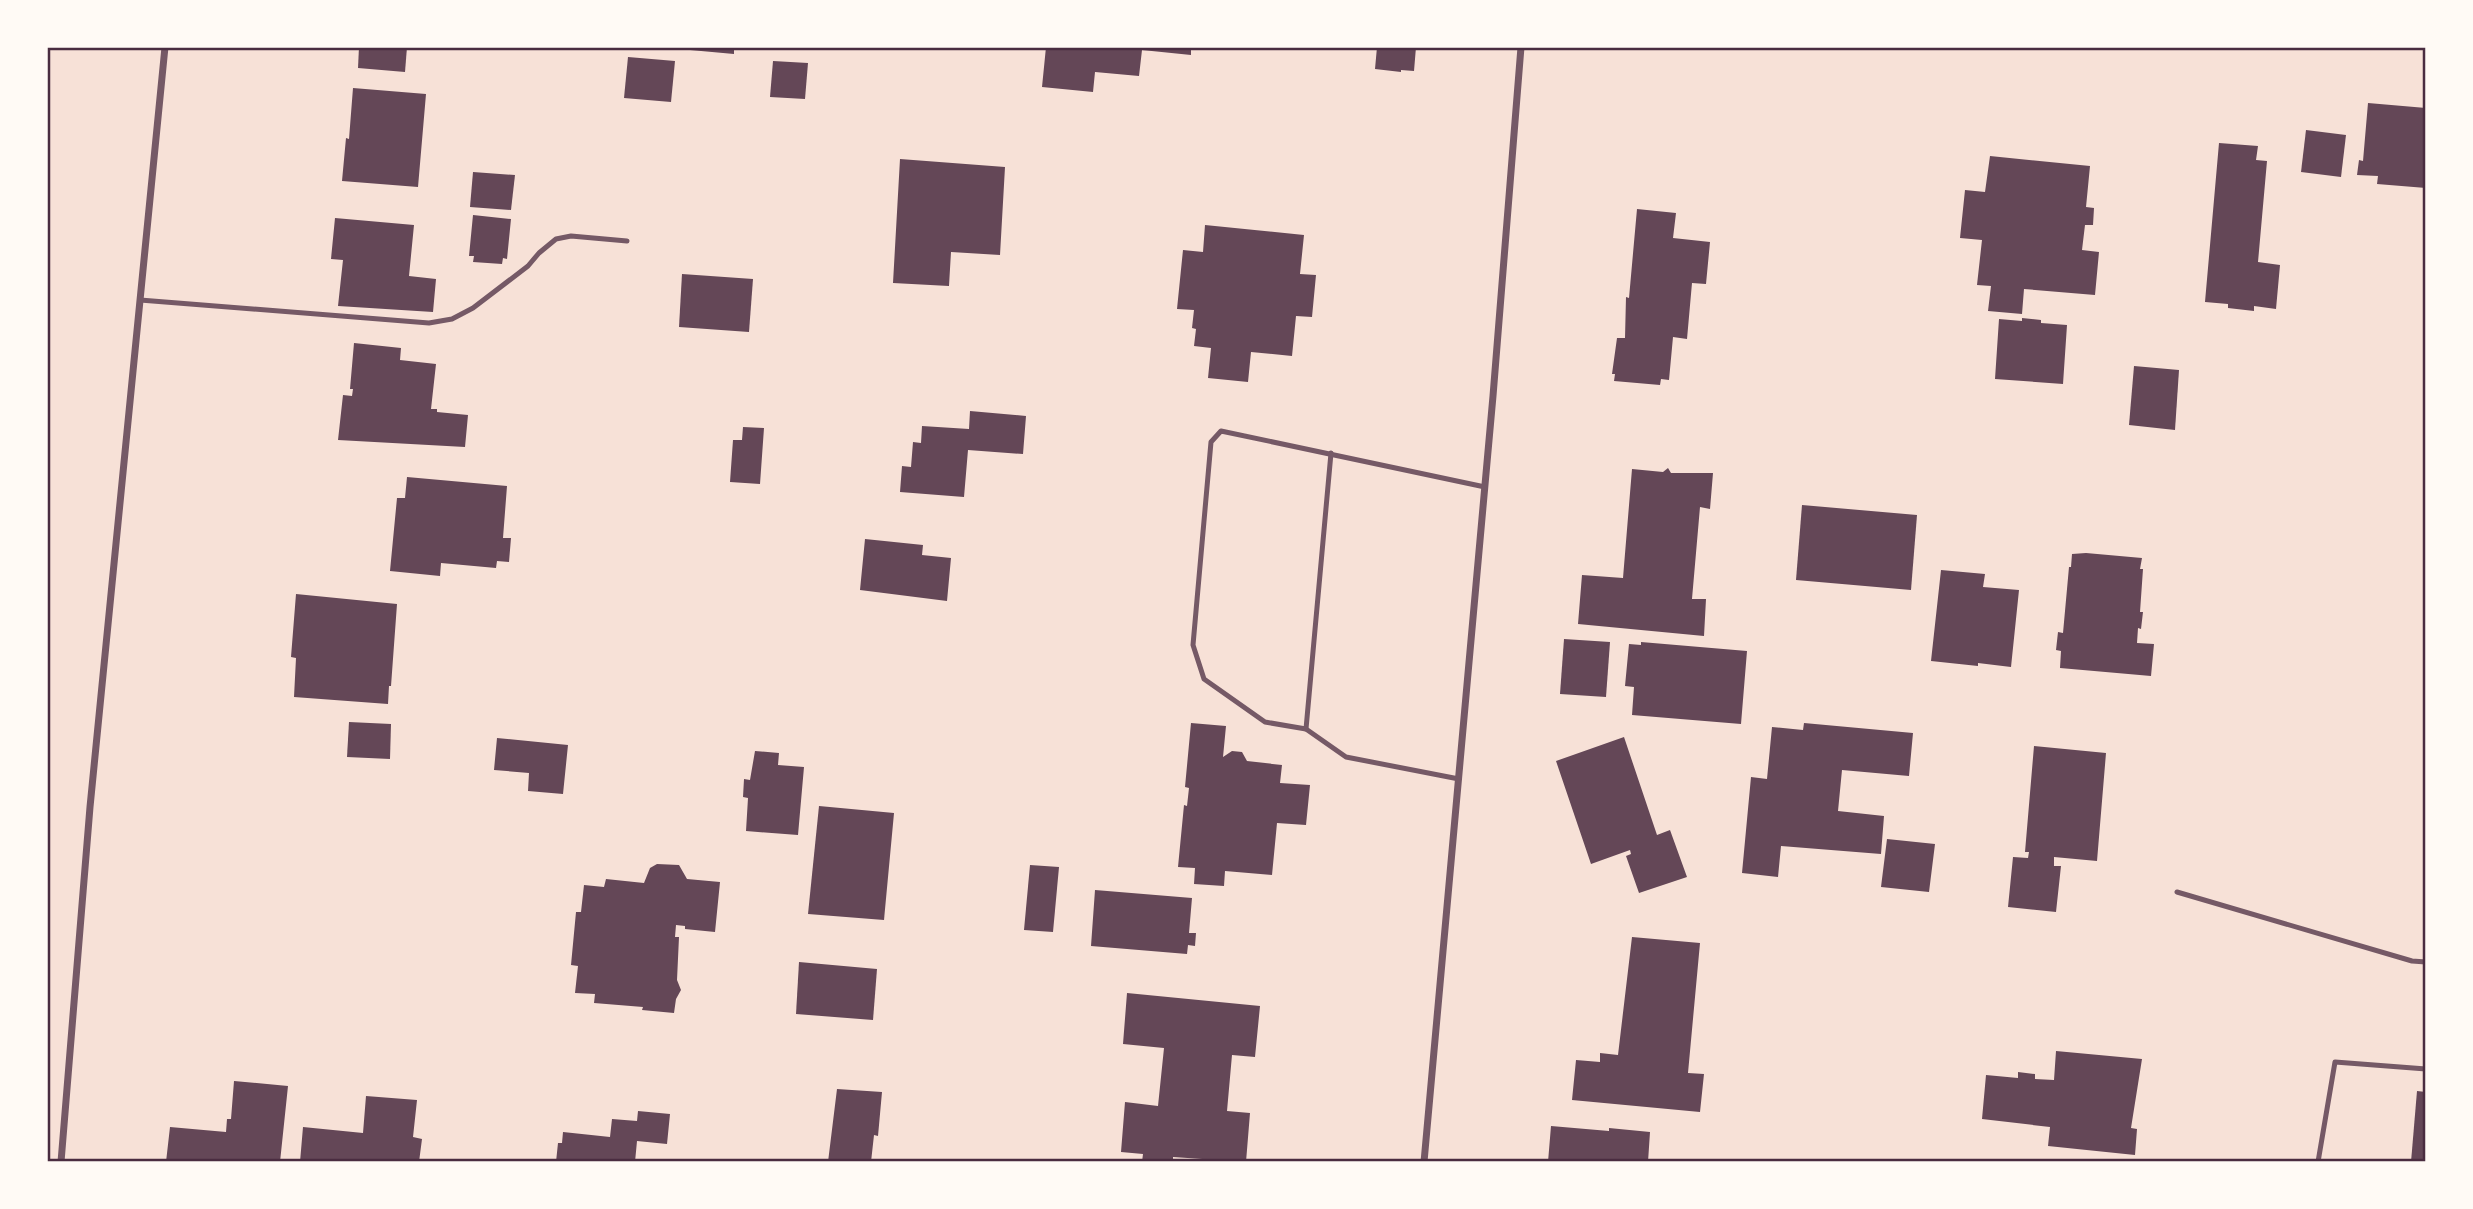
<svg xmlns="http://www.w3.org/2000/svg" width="2473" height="1209" font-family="Montserrat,sans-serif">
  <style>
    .building { fill: #644757 }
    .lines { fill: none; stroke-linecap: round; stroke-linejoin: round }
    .service { stroke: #755966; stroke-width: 5 }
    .minor { stroke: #755966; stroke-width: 7 }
    .neatline { fill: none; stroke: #4a2c40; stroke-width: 2.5 }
  </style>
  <rect width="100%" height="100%" fill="#f7e1d7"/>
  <!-- building -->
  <g class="building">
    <polygon points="359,47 407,47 405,72 358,68"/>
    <polygon points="691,47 734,47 734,54 690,50"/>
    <polygon points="1046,47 1191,47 1191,55 1142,50 1139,76 1095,72 1093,92 1042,87"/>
    <polygon points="1377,47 1416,47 1414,71 1401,70 1401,72 1375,69"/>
    <polygon points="628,57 675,61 671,102 624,98"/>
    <polygon points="773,61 808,63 805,99 770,97"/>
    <polygon points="353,88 426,94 418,187 342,181 346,138 349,139"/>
    <polygon points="2368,103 2426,108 2426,188 2377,184 2378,176 2357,175 2359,160 2363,161"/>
    <polygon points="2306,130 2346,135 2341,177 2301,172"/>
    <polygon points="2219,143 2258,146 2256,160 2267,161 2258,262 2280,265 2276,309 2254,306 2254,311 2228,308 2228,304 2205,302"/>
    <polygon points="1990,156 2090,166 2086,207 2094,208 2093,225 2085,225 2082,250 2099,252 2095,295 2024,289 2022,314 1988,311 1991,286 1977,285 1982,240 1960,238 1965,190 1985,192"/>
    <polygon points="900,159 1005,167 1000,255 951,252 949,286 893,283"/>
    <polygon points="473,172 515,175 511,210 470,207"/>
    <polygon points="1637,209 1676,213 1673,238 1710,242 1706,284 1692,283 1687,339 1673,337 1669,380 1661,379 1660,385 1614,381 1615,374 1612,374 1617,338 1625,338 1626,297 1629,298"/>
    <polygon points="473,215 511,219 507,259 503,258 502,264 473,262 474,256 469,256"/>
    <polygon points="335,218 414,225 409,276 436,279 433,312 338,306 343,260 331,259"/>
    <polygon points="1205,225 1304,235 1300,274 1316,275 1312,317 1296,316 1292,356 1251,352 1248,382 1208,378 1211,348 1194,346 1196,329 1192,328 1194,310 1177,309 1183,250 1203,252"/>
    <polygon points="682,274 753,279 749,332 679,327"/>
    <polygon points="2022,318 2041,320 2041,323 2067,325 2063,384 1995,379 1999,319 2022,321"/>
    <polygon points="354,343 401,348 400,360 436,364 431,409 437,409 437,412 468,415 465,447 338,440 343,395 352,396 353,389 350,389"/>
    <polygon points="2134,366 2179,370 2175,430 2129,425"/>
    <polygon points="970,411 1026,416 1023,454 968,450 964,497 900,492 902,466 911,467 913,442 921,443 922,426 969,429"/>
    <polygon points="743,427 764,428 760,484 730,482 733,440 742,440"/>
    <polygon points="1668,468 1671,473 1713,473 1710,509 1700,507 1692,599 1706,599 1704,636 1578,624 1582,575 1623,578 1632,469 1663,472"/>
    <polygon points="407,477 507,486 503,538 511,538 509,562 497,561 496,568 441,563 440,576 390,571 397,498 405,498"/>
    <polygon points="1802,505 1917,515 1911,590 1796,580"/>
    <polygon points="865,539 923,545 922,555 951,558 947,601 860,590"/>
    <polygon points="2086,553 2142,558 2140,569 2143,569 2140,612 2143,612 2141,629 2138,628 2137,643 2154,644 2151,676 2060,668 2061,651 2056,650 2058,632 2063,633 2069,567 2071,567 2072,554"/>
    <polygon points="1941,570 1985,574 1983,587 2019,590 2011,667 1978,663 1978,666 1931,661"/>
    <polygon points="296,594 397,604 391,686 389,686 388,704 294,697 296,658 291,657"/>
    <polygon points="1564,639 1610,642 1606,697 1560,694"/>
    <polygon points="1641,642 1747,651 1741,724 1632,715 1634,687 1625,686 1629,644 1641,645"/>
    <polygon points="349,722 391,724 390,759 347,757"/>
    <polygon points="1191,723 1226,726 1223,757 1232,751 1242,752 1247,761 1282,765 1280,783 1310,785 1306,825 1277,823 1272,875 1225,871 1224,886 1194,884 1195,868 1178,867 1184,805 1187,806 1189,788 1185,787"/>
    <polygon points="1804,723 1913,733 1909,776 1842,770 1838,811 1884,816 1881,854 1781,846 1778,877 1742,873 1751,777 1767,779 1772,727 1803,730"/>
    <polygon points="1624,737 1657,835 1670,830 1687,877 1639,893 1626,856 1631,854 1630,850 1591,864 1556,761"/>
    <polygon points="497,738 568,745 563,794 528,791 529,773 494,770"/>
    <polygon points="2034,746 2106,753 2097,861 2054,857 2054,866 2061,866 2056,912 2008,907 2013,857 2028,858 2029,852 2025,852"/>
    <polygon points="755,751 779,753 778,765 804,767 798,835 746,831 748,798 743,797 744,779 750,780"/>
    <polygon points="819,806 894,813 884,920 808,914"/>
    <polygon points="1887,839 1935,844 1929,892 1881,887"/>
    <polygon points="657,864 679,865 687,879 720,882 715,932 685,929 685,926 676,925 675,937 679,937 677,980 681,990 676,999 674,1013 642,1010 643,1007 594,1003 595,994 575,993 578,966 571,965 576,912 581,912 584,885 604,887 606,879 644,883 650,868"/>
    <polygon points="1030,865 1059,867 1053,932 1024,930"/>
    <polygon points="1095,890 1192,898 1189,933 1196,933 1195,946 1188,945 1187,954 1091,946"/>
    <polygon points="1632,937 1700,943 1688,1073 1704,1074 1700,1112 1572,1100 1576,1060 1600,1062 1600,1053 1618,1055"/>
    <polygon points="799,962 877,969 873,1020 796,1014"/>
    <polygon points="1127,993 1260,1006 1255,1057 1232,1055 1227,1111 1250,1113 1246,1162 1173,1157 1173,1162 1142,1162 1143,1154 1121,1152 1125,1102 1158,1106 1164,1048 1123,1044"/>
    <polygon points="2056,1051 2142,1059 2131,1128 2137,1129 2135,1155 2048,1146 2050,1127 1982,1119 1986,1075 2018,1078 2018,1072 2035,1074 2035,1079 2054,1080"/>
    <polygon points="234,1081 288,1086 280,1162 166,1162 170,1127 226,1132 227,1119 231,1119"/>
    <polygon points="837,1089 882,1092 878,1136 874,1135 871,1162 828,1162"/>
    <polygon points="2417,1091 2426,1092 2426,1162 2411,1162"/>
    <polygon points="366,1096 417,1100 413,1137 422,1139 419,1162 300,1162 303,1127 363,1133"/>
    <polygon points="638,1111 670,1114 667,1144 637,1141 635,1162 556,1162 558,1143 562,1143 563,1132 610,1137 612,1119 637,1121"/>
    <polygon points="1551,1126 1609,1131 1609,1128 1650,1132 1648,1162 1548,1162"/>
  </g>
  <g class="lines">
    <!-- service -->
    <g class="service">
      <polyline points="140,300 429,323 452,319 473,308 528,266 539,253 556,239 571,236 627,241"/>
      <polyline points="1306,729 1331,453"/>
      <polyline points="1459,779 1346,757 1306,729 1265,722 1204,679 1193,645 1211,442 1221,431 1485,487"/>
      <polyline points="2177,892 2412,961 2426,962"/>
      <polyline points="2318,1162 2335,1062 2426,1069"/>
    </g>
    <!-- minor -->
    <g class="minor">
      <polyline points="61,1162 90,807 165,47"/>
      <polyline points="1424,1162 1493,396 1521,47"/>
    </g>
  </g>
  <!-- border -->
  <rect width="2473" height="1209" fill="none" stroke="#fffaf5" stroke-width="98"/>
  <rect x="49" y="49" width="2375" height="1111" class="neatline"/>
</svg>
